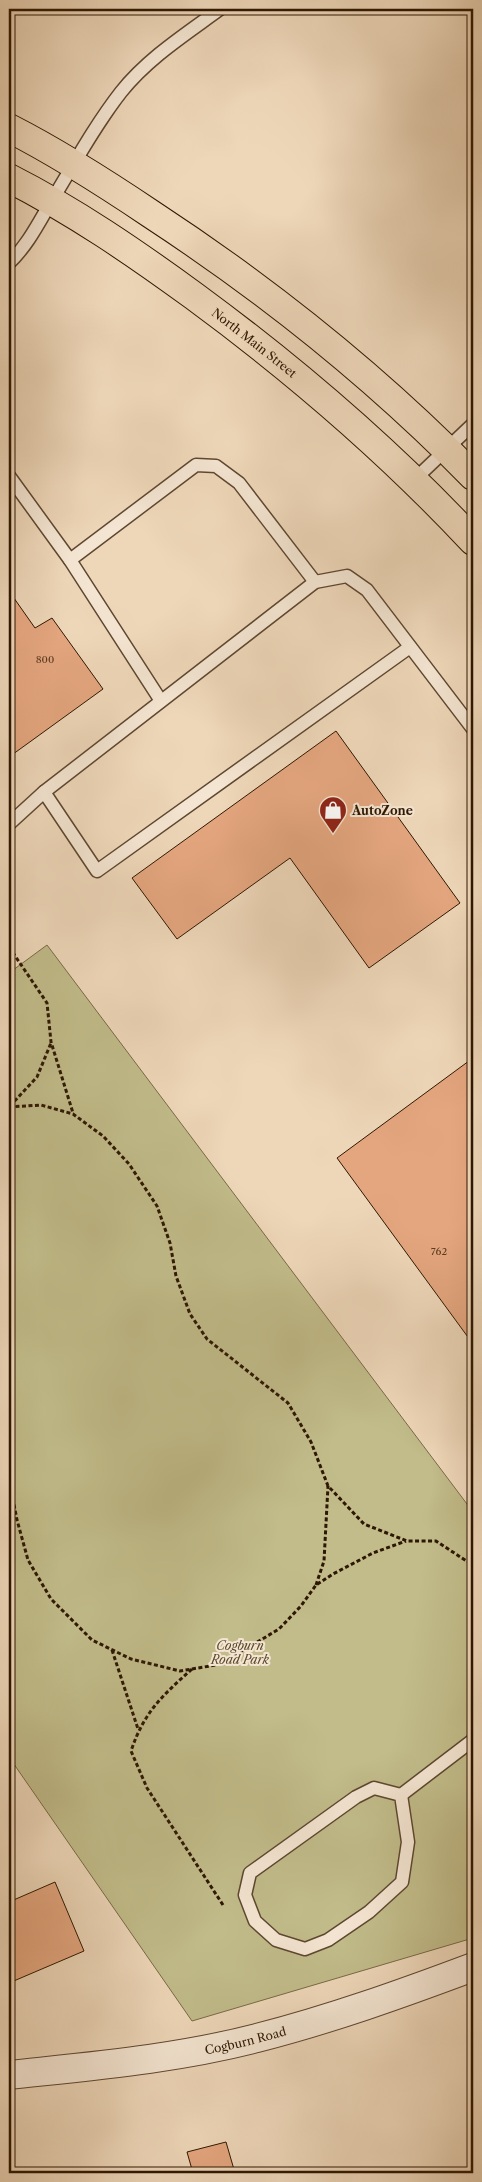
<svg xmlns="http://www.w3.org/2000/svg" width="482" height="2182" font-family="'Libre Caslon Text',serif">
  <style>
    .green { fill: #c1bc8a; stroke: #786a46 }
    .building { fill: #e4a67f; stroke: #2e1702 }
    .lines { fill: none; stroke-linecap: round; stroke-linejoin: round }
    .service-casing { stroke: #5e4730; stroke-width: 15 }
    .tertiary-casing { stroke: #5e4730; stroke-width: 30 }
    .primary-casing { stroke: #2e1702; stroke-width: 30 }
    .path { stroke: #2e1702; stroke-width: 3; stroke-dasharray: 4 2.5; stroke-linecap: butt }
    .service { stroke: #f4e5d2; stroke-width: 12 }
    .tertiary { stroke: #f4e5d2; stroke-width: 28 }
    .primary { stroke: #eed7b9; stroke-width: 28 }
    .labels { text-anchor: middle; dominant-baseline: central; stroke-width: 4; stroke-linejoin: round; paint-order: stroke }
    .number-label { font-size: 10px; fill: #5c3b21 }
    .street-label { font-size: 12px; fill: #2e1702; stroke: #f4e5d2 }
    .poi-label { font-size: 12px; font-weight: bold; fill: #2e1702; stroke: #f4e5d2; text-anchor: start }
    .park-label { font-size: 12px; font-style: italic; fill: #5a492b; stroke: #f4e5d2 }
  </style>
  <rect width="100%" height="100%" fill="#eed7b9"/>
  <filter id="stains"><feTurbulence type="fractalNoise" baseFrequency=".004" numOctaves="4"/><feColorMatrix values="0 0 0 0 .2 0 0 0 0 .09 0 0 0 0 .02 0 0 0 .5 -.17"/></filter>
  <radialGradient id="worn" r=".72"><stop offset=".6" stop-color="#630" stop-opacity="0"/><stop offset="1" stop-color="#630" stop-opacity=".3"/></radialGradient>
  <!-- green -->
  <polygon class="green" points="47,945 473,1512 473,1938 192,2021 9,1757 9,973"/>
  <!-- building -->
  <g class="building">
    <polygon points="9,591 35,628 52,618 103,689 9,757"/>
    <polygon points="336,731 460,903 369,968 290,858 177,939 132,878"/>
    <polygon points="473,1058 473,1344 337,1158"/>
    <polygon points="9,1862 14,1870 9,1873"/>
    <polygon points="55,1882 84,1951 9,1983 9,1902"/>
    <polygon points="226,2142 235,2173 193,2173 187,2152"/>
  </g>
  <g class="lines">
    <!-- service casing -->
    <g class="service-casing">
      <g id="service">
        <path d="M9,263C29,244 40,220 54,197C75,162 96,124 121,92C148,58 186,34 220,9"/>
        <polyline points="9,476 70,560 161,701"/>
        <polyline points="414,480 473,424"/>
        <polyline points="70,560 196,465 216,466 239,483 315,582"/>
        <polyline points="44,792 97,871 410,647"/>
        <polyline points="9,824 44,792 315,582 347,576 367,590 473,729"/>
        <polygon points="374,1788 401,1795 408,1842 402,1882 369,1912 328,1940 305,1949 276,1940 255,1921 245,1895 250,1873 356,1797"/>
        <polyline points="401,1795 473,1740"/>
      </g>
    </g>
    <!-- tertiary casing -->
    <g class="tertiary-casing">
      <g id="tertiary">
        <path id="s1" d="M9,2075C92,2066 176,2059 257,2038C331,2019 401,1994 473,1967"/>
      </g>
    </g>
    <!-- primary casing -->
    <g class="primary-casing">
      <g id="primary">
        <path d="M9,128C58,153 105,183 151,214C267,290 376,377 473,476"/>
        <path id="s2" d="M9,178C74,211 135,253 194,296C296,371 386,448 473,541"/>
      </g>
    </g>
    <!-- path -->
    <g class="path">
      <polyline points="9,947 47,1003 51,1042 73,1113"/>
      <polyline points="10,1106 37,1077 51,1043"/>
      <polyline points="9,1107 41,1105 73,1114 103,1136 129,1164 157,1206 170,1243 176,1276 190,1314 207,1339 288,1403 311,1442 328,1486 364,1524 407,1541 436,1541 468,1562 473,1567"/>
      <polyline points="9,1479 17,1520 28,1560 51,1599 92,1640 131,1659 180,1671 216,1665 254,1644 279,1629 301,1606 316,1585 333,1574 373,1553 406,1541"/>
      <polyline points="316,1585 324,1561 328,1486"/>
      <polyline points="112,1650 138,1729"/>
      <path d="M192,1669C162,1696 144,1712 131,1751L147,1788L223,1905"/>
    </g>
    <!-- service -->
    <use href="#service" class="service"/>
    <!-- tertiary -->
    <use href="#tertiary" class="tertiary"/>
    <!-- primary -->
    <use href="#primary" class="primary"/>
  </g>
  <!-- icons -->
  <defs>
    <g id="shop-pin" transform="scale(1.4375)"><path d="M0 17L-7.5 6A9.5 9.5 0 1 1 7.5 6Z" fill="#8f2418" stroke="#f4e5d2"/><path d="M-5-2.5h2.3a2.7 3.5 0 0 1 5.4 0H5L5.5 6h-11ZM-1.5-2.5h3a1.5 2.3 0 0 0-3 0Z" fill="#fff"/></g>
  </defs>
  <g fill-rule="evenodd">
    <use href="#shop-pin" x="333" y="810"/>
  </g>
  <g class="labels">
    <!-- number labels -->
    <g class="number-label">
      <text x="45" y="659">800</text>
      <text x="439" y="1251">762</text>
    </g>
    <!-- street labels -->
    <g class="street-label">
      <text stroke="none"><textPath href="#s2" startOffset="296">North Main Street</textPath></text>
      <text stroke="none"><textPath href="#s1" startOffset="239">Cogburn Road</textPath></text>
    </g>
    <!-- poi labels -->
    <g class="poi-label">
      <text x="352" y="810">AutoZone</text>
    </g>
    <!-- park labels -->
    <g class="park-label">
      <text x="240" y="1645">Cogburn<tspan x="240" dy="14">Road Park</tspan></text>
    </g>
  </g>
  <!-- margin -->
  <rect width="482" height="2182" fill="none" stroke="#eed7b9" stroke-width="30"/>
  <rect x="10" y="10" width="462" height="2162" fill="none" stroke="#2e1702" stroke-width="2.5"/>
  <rect x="15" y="15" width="452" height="2152" fill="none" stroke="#2e1702"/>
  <rect width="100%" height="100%" filter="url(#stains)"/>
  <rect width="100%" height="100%" fill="url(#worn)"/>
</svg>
